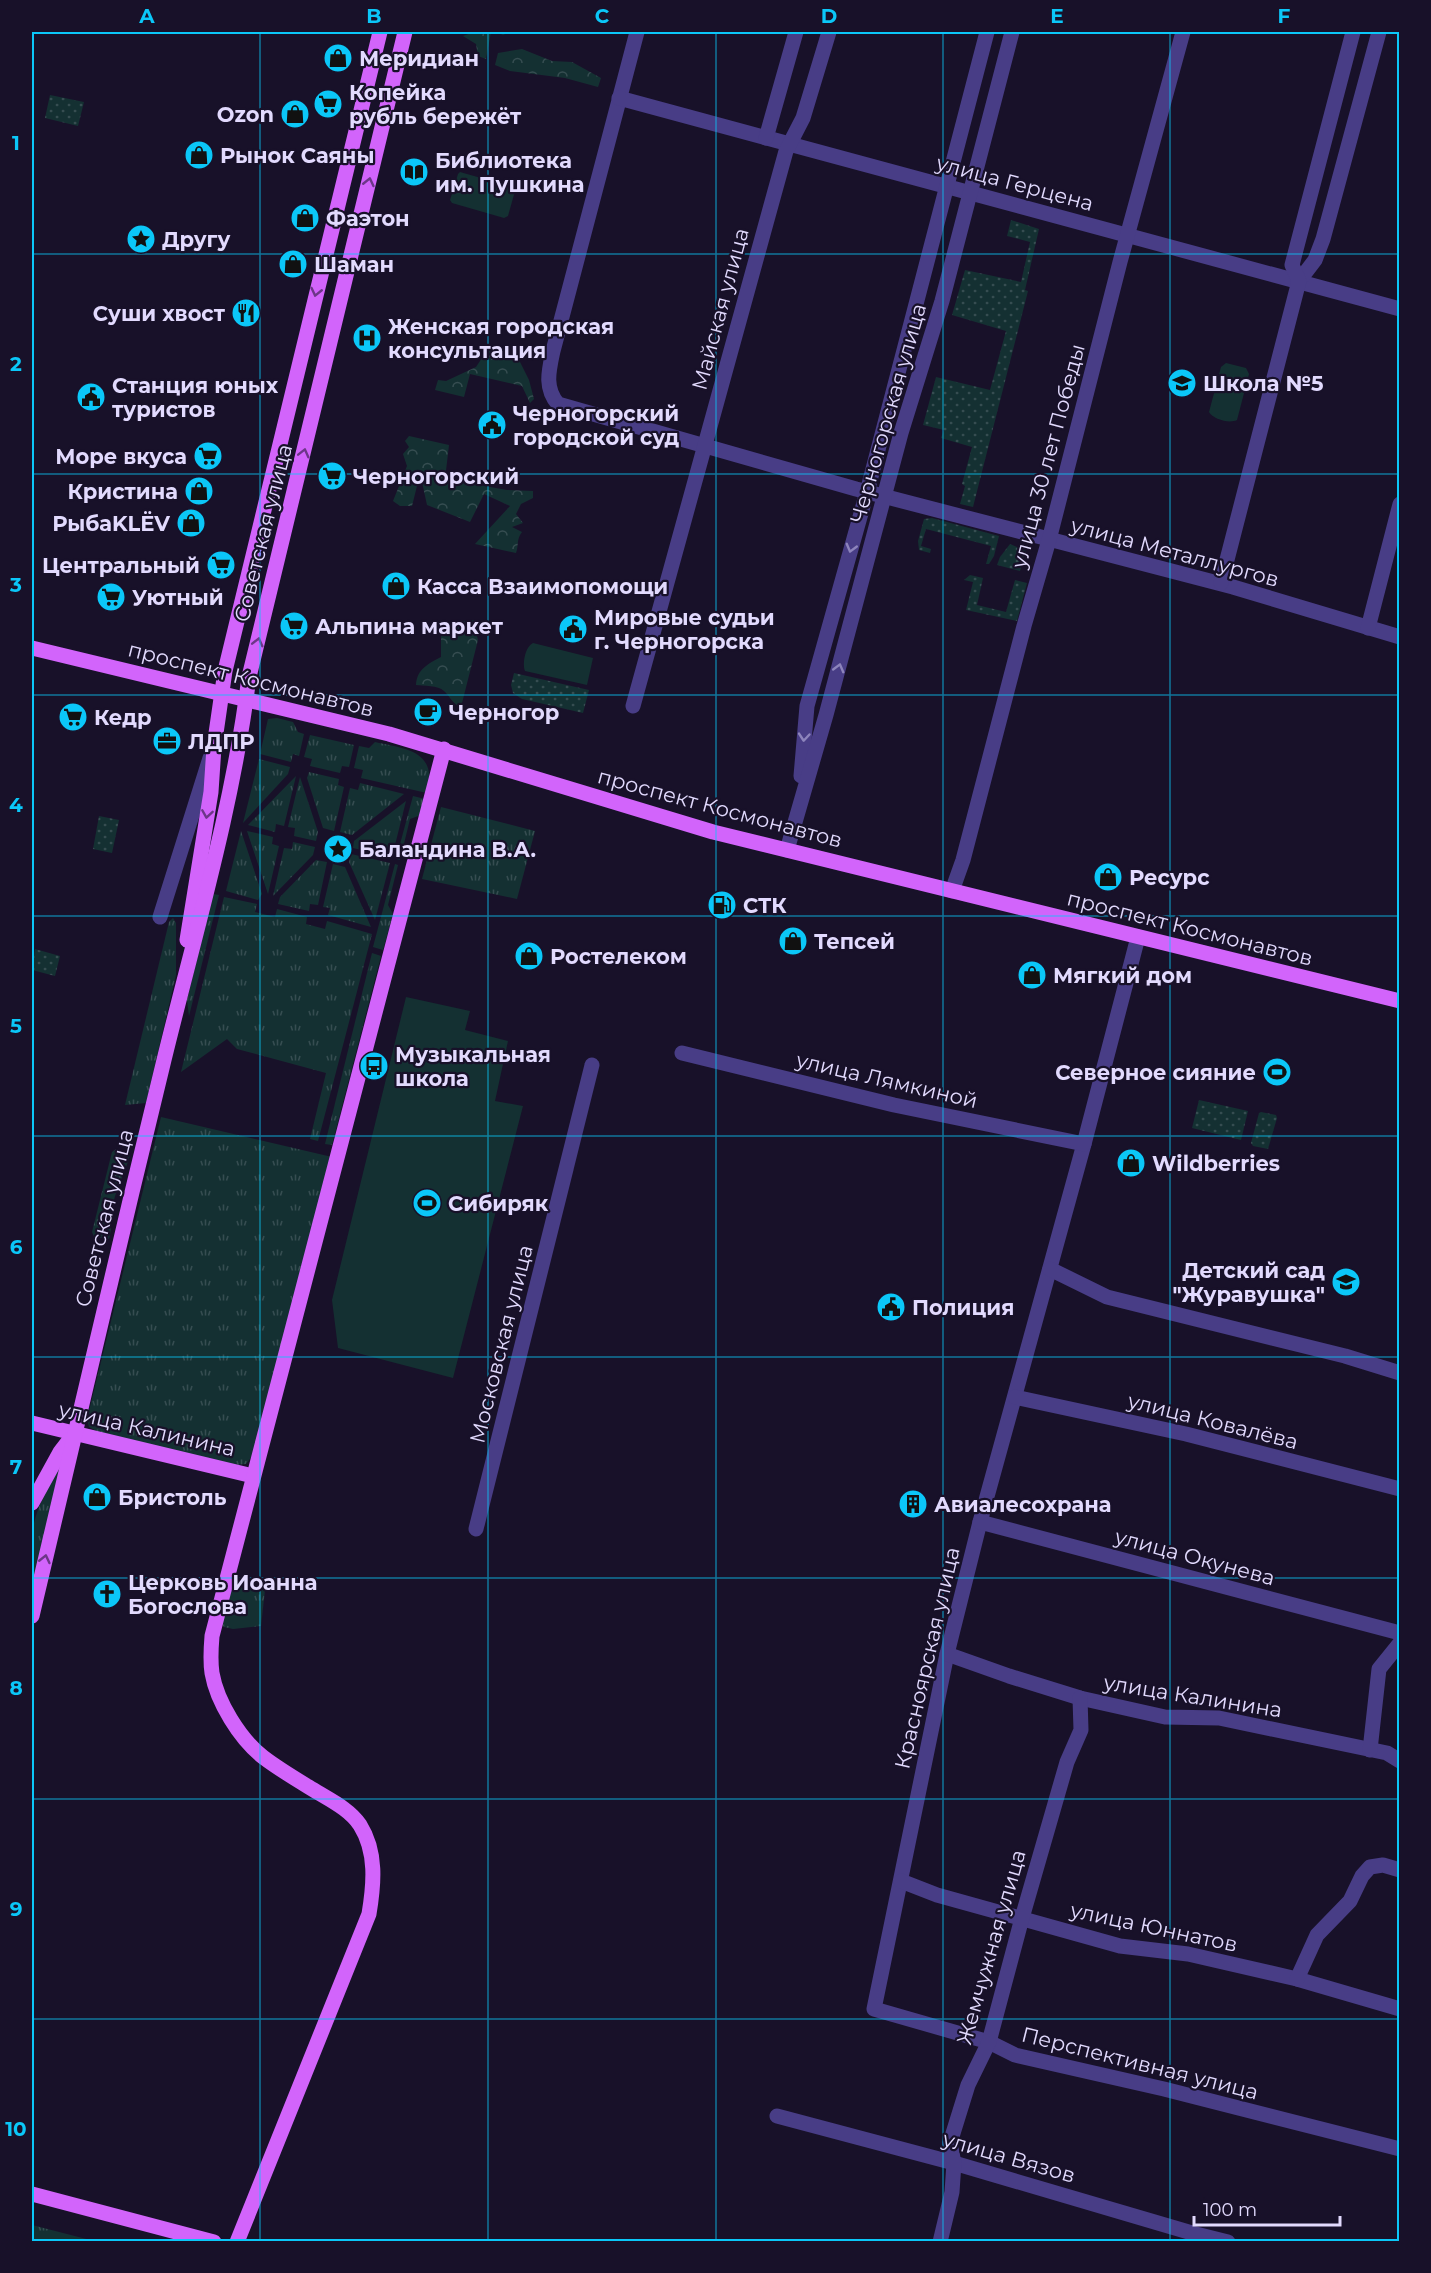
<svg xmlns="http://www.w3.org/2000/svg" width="1431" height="2273" font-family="Montserrat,sans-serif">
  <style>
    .grass { fill: url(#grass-tufts) }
    .forest { fill: url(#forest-crowns) }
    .park { fill: url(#park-dots) }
    .pitch { fill: #143032 }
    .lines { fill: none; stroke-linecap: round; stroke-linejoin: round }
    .minor { stroke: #483d86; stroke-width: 15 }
    .major { stroke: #d264fb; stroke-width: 15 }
    .oneway { stroke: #6c3688 }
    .oneway2 { stroke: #8d84bc }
    .grid { fill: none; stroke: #0bc7f8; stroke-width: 1.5; stroke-opacity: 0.55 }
    .labels { text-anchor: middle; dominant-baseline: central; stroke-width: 4.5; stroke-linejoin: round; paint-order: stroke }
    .poi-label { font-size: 21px; font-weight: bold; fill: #e2dafe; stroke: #181129; text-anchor: start }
    .street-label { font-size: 21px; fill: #e2dafe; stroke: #181129 }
    .neatline { fill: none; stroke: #0bc7f8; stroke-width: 2 }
    .grid-label { font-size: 20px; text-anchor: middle; font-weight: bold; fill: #0bc7f8 }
  </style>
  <defs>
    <pattern id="grass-tufts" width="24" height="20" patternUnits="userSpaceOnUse" patternTransform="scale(1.5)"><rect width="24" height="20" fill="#143032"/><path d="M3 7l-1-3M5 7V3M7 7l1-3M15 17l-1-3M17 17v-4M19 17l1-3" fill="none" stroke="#364d51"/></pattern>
    <pattern id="forest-crowns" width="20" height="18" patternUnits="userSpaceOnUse" patternTransform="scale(1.5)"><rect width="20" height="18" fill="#143032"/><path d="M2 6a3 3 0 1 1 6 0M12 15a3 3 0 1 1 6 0" fill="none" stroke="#364d51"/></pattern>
    <pattern id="park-dots" width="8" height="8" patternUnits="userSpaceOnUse" patternTransform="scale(1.5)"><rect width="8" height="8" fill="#143032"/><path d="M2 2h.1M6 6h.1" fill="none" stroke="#364d51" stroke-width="1.8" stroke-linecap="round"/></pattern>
  </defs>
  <rect width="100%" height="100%" fill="#181129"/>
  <!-- grass -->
  <g class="grass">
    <polygon points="277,718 293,722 298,732 304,734 299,756 293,754 291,762 260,754 268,719"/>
    <polygon points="310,735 354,745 349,767 342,766 340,773 310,766 312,759 304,757"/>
    <path d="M375,742C407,749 438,751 427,793L361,778L363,770L354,768L359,746L369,748Z"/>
    <polygon points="259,759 290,767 288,774 243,823"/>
    <polygon points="309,772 339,779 338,785 344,787 334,831 323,828 307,778"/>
    <polygon points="296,776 284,826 276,824 275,832 248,825"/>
    <polygon points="300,777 318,832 316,841 294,836 295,828 288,827"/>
    <polygon points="360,783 404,794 352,835 340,832 350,788 358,790"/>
    <polygon points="413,796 425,799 421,815 410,819 400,860 396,859"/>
    <polygon points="406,801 392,857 353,848 354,841"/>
    <polygon points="441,807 535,831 517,899 422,879"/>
    <polygon points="241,831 262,894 258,900 226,891"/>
    <polygon points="247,831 273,837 272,844 279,846 268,894"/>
    <polygon points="293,842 315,847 313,855 273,896 284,848 292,849"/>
    <polygon points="351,854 390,863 375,920 349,862"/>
    <polygon points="316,860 327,862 318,905 310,904 309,911 278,904 280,897"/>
    <polygon points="333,864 345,867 371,927 328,915 330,908 323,907"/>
    <polygon points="395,864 398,865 388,905 393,914 383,950 373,947"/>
    <polygon points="213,894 219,895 189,1016 187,1000"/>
    <polygon points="224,897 257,904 255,912 275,917 277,909 307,917 306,924 325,929 327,921 372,934 318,1141 310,1139 326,1073 237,1049 227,1039 181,1072"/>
    <polygon points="173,918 176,923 176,975 146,1103 125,1105 169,922"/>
    <polygon points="372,953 381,956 332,1145 325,1144"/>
    <polygon points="161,1117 332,1157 253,1455 246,1464 235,1465 100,1433 89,1427 87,1419"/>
    <path d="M116,1149L128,1152L130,1155C125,1174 114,1191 112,1211C111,1221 112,1229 109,1239L94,1237L92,1232L112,1152Z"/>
    <path d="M63,1459L32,1592C32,1573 29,1551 32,1532C37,1505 50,1482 63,1459Z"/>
    <polygon points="237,1581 261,1586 265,1590 261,1626 233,1629 224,1627 221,1623 231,1585"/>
    <polygon points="32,2225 94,2241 32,2241"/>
  </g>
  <!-- forest -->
  <g class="forest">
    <polygon points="474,32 509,32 503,35 497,32 491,32 486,59 478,56 476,44 463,36"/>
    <polygon points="522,49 552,61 572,62 601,78 598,87 565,78 510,71 495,65 498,53"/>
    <polygon points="488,349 517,356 529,380 534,399 530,403 522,386 470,374 464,397 435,390 438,380 446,381 476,367"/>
    <path d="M409,436L449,445L445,479L507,490L533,491V498L521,504L516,514L523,523L512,527L522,532C516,540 519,545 516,553L475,544L510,506L484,494L470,522L427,505L422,482L419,478L412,506H400L393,501L407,466L403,454L409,447L405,441Z"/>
    <path d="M476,620L475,629L478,640L461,707C451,703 451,697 444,691C438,685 424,686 416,685C417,669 428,664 441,657V635L437,632L435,626L439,623Z"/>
  </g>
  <!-- park -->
  <g class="park">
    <polygon points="50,95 84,102 78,126 45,118"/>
    <polygon points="1011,220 1039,229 1025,290 1028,291 973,507 960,504 965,486 962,484 972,447 941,438 944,430 923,425 936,377 990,390 1006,331 952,315 965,270 1021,282 1030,242 1007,236"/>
    <polygon points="932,518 999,536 994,556 989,564 986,564 991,546 926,529 921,546 931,549 930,553 919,550 918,541 924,519"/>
    <polygon points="1010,544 1026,551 1020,571 997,565 1000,557"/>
    <polygon points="970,575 983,578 977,605 1006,612 1015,580 1027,583 1017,621 966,610 973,582 964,580"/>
    <polygon points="514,673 589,690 583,713 522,699 513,693 511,685"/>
    <polygon points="99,816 119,820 112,853 93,849"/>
    <polygon points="35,949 60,956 55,976 32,970"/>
    <polygon points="1199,1100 1248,1111 1241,1140 1192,1128"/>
    <polygon points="1261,1112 1276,1115 1277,1118 1268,1149 1253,1146 1251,1143 1259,1113"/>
  </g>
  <!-- pitch -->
  <g class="pitch">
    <polygon points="460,172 513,187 515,191 508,216 504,218 452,203 450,200 458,174"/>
    <path d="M1226,363L1246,368L1249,374L1237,420C1229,424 1213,419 1209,412L1221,367Z"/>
    <path d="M533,643L593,658L587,685L525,671C522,664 525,647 533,643Z"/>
    <polygon points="406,997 470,1011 465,1030 508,1041 495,1101 523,1106 453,1378 338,1348 332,1300"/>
  </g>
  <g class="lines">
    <!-- minor -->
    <g class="minor">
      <path d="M637,32L553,351C549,370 544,388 558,404L856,489L1233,587L1400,637"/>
      <polyline points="619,98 1400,309"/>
      <polyline points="766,138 796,32"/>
      <polyline points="1299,281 1315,260 1323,239 1379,32"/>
      <polyline points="1221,583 1299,281 1292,265 1353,32"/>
      <polyline points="1368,628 1400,504"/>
      <polyline points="633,706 786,151 803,118 829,32"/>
      <polyline points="801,776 807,706 867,492 987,32"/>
      <polyline points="787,850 826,715 901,433 942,301 1012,32"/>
      <polyline points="952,891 963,860 1024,626 1049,540 1120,262 1183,32"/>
      <polyline points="160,917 210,758"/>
      <polyline points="1138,937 1084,1144 980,1522 947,1654 874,2009 989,2042 1015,2055 1164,2089 1400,2149"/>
      <polyline points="682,1053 894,1105 1084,1144"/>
      <polyline points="1050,1269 1107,1297 1345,1356 1400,1373"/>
      <polyline points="1015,1397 1186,1434 1400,1489"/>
      <polyline points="980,1522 1400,1633"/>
      <polyline points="476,1529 592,1065"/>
      <polyline points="947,1654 1009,1676 1080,1698 1165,1717 1219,1718 1387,1753 1400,1761"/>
      <polyline points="1370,1750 1379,1669 1400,1643"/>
      <polyline points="901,1881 937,1895 1120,1946 1188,1954 1297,1979 1400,2009"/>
      <polyline points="1297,1979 1317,1935 1350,1901 1362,1876 1370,1867 1383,1865 1400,1870"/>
      <polyline points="777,2116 954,2163 1192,2233 1228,2242"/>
      <polyline points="940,2242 952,2192 954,2163 950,2143 968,2085 989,2042 1022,1918 1067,1762 1081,1730 1080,1698"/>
    </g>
    <!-- major -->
    <g class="major">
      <polyline points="32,648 389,734 713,832 1400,1001"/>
      <polyline points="187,940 211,792 214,747 225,671 380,32"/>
      <polyline points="32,1423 253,1476"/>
      <polyline points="32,1503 60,1452 70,1439"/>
      <path d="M32,1616C75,1430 119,1245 164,1060C195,933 233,807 249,677L405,32"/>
      <polyline points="32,2194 214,2242"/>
      <path d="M237,2242L369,1914C374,1884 377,1852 360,1825C350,1810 332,1801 317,1792C299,1781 280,1770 263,1757C240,1739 217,1702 212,1673C210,1660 211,1648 212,1636L444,749"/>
    </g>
  </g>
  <!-- one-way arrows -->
  <defs><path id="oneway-chevron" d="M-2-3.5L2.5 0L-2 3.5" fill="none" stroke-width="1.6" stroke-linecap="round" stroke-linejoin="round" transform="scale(1.5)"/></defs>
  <g class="oneway">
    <use href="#oneway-chevron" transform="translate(369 182) rotate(-77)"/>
    <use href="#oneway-chevron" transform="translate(316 292) rotate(103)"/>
    <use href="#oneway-chevron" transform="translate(304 453) rotate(-76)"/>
    <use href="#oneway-chevron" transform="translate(258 642) rotate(-76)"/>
    <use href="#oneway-chevron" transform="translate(207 814) rotate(99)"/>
    <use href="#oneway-chevron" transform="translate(45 1559) rotate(-77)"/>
  </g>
  <g class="oneway2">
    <use href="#oneway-chevron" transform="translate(851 548) rotate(105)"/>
    <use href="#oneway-chevron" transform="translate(839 668) rotate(-75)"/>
    <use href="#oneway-chevron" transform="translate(804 737) rotate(95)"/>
  </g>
  <!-- grid -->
  <path class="grid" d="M260,32V2242M488,32V2242M716,32V2242M943,32V2242M1170,32V2242M32,254H1400M32,474H1400M32,695H1400M32,916H1400M32,1136H1400M32,1357H1400M32,1578H1400M32,1799H1400M32,2019H1400"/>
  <!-- icons -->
  <defs>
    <g id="shop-disc" transform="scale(1.5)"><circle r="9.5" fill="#0bc7f8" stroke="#181129"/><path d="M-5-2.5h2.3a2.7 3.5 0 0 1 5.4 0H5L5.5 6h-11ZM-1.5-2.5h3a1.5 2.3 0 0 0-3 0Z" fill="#111"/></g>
    <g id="supermarket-disc" transform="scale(1.5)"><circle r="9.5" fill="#0bc7f8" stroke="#181129"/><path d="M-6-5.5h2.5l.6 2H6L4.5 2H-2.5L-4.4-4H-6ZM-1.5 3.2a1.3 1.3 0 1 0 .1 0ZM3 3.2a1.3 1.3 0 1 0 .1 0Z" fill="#111"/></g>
    <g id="library-disc" transform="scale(1.5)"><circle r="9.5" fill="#0bc7f8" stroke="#181129"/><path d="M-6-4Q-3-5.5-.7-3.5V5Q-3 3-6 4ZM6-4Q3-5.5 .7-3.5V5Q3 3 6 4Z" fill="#111"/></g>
    <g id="sight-disc" transform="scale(1.5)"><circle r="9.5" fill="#0bc7f8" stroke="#181129"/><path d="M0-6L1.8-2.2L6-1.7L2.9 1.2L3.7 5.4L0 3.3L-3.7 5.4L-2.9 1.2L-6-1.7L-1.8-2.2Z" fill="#111"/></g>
    <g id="restaurant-disc" transform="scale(1.5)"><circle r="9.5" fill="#0bc7f8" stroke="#181129"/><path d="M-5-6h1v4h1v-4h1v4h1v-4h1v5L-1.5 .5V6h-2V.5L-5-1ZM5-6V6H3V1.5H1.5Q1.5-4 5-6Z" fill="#111"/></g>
    <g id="hospital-disc" transform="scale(1.5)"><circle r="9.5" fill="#0bc7f8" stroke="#181129"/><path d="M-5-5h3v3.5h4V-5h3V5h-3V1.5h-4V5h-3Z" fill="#111"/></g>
    <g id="school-disc" transform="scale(1.5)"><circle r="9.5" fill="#0bc7f8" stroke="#181129"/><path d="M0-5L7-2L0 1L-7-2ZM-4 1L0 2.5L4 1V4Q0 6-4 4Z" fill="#111"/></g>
    <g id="civic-disc" transform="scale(1.5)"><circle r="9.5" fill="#0bc7f8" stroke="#181129"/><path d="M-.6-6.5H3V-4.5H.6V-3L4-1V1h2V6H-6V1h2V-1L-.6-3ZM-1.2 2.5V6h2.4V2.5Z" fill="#111"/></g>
    <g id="cafe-disc" transform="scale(1.5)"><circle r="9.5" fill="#0bc7f8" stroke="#181129"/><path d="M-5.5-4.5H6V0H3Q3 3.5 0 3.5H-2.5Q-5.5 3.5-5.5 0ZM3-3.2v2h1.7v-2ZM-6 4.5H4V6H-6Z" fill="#111"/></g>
    <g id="office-disc" transform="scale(1.5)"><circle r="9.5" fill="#0bc7f8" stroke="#181129"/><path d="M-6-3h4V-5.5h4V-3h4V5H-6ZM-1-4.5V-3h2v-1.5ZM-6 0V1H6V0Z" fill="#111"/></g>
    <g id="fuel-disc" transform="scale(1.5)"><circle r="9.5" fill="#0bc7f8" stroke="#181129"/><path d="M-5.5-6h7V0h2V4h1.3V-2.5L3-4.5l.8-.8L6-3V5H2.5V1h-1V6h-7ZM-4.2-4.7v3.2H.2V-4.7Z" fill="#111"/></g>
    <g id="bus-disc" transform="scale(1.5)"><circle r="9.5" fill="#0bc7f8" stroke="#181129"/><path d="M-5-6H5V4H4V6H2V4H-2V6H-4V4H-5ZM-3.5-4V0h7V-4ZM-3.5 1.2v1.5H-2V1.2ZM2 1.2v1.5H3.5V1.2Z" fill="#111"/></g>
    <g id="stadium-disc" transform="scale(1.5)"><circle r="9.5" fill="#0bc7f8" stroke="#181129"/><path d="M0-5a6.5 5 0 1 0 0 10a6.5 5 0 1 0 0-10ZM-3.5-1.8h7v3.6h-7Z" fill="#111"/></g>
    <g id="building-disc" transform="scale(1.5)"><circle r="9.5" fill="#0bc7f8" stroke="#181129"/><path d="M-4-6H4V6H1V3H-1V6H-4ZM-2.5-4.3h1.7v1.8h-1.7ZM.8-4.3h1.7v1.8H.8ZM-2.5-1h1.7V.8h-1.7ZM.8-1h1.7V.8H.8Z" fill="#111"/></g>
    <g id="church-disc" transform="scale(1.5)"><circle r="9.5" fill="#0bc7f8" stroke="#181129"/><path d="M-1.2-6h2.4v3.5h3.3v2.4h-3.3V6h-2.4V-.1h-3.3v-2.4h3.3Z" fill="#111"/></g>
  </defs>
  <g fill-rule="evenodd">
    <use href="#shop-disc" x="338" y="58"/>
    <use href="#supermarket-disc" x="328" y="104"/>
    <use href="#shop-disc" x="295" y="114"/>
    <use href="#shop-disc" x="199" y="155"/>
    <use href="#library-disc" x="414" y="172"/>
    <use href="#shop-disc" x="305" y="218"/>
    <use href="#sight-disc" x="141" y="239"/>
    <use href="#shop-disc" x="293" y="264"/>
    <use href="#restaurant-disc" x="246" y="313"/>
    <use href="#hospital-disc" x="367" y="338"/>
    <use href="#school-disc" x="1182" y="383"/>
    <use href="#civic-disc" x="91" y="397"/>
    <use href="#civic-disc" x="492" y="425"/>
    <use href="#supermarket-disc" x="208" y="456"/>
    <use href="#supermarket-disc" x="332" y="476"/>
    <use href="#shop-disc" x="199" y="491"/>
    <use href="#shop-disc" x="191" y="523"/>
    <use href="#supermarket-disc" x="221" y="565"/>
    <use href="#shop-disc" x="396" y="586"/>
    <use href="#supermarket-disc" x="111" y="597"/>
    <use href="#supermarket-disc" x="294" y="626"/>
    <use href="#civic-disc" x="573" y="629"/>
    <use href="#cafe-disc" x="428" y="712"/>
    <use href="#supermarket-disc" x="73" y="717"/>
    <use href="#office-disc" x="167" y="741"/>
    <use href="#sight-disc" x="338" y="849"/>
    <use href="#shop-disc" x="1108" y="877"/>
    <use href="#fuel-disc" x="722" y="905"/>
    <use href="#shop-disc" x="793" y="941"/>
    <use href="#shop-disc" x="529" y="956"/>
    <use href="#shop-disc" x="1032" y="975"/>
    <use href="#bus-disc" x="374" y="1066"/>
    <use href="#stadium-disc" x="1277" y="1072"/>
    <use href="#shop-disc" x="1131" y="1163"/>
    <use href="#stadium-disc" x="427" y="1203"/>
    <use href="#school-disc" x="1346" y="1282"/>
    <use href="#civic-disc" x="891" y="1307"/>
    <use href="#shop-disc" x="97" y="1497"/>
    <use href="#building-disc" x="913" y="1504"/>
    <use href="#church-disc" x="107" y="1594"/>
  </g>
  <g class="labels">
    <!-- poi labels -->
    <g class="poi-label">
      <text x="359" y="58">Меридиан</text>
      <text x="349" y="92">Копейка<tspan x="349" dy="24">рубль бережёт</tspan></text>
      <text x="274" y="114" text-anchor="end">Ozon</text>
      <text x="220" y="155">Рынок Саяны</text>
      <text x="435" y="160">Библиотека<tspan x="435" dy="24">им. Пушкина</tspan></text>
      <text x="326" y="218">Фаэтон</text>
      <text x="162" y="239">Другу</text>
      <text x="314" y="264">Шаман</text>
      <text x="225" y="313" text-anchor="end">Суши хвост</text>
      <text x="388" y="326">Женская городская<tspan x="388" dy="24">консультация</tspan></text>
      <text x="1203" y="383">Школа №5</text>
      <text x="112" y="385">Станция юных<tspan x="112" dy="24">туристов</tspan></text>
      <text x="513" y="413">Черногорский<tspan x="513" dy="24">городской суд</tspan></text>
      <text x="187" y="456" text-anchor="end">Море вкуса</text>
      <text x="353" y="476">Черногорский</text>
      <text x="178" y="491" text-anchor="end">Кристина</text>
      <text x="170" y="523" text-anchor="end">РыбаKLЁV</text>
      <text x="200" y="565" text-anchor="end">Центральный</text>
      <text x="417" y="586">Касса Взаимопомощи</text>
      <text x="132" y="597">Уютный</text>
      <text x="594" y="617">Мировые судьи<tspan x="594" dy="24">г. Черногорска</tspan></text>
      <text x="315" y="626">Альпина маркет</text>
      <text x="449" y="712">Черногор</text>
      <text x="94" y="717">Кедр</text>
      <text x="188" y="741">ЛДПР</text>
      <text x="359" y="849">Баландина В.А.</text>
      <text x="1129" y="877">Ресурс</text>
      <text x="743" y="905">СТК</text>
      <text x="814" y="941">Тепсей</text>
      <text x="550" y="956">Ростелеком</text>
      <text x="1053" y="975">Мягкий дом</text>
      <text x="395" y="1054">Музыкальная<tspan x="395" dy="24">школа</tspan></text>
      <text x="1256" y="1072" text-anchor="end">Северное сияние</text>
      <text x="1152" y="1163">Wildberries</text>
      <text x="448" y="1203">Сибиряк</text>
      <text x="1325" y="1270" text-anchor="end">Детский сад<tspan x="1325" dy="24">"Журавушка"</tspan></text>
      <text x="912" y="1307">Полиция</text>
      <text x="118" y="1497">Бристоль</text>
      <text x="934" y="1504">Авиалесохрана</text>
      <text x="128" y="1582">Церковь Иоанна<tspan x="128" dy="24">Богослова</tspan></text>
    </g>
    <!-- street labels -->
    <g class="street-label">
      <text transform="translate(1015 183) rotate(15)">улица Герцена</text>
      <text transform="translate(720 309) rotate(-75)">Майская улица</text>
      <text transform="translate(888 413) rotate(-74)">Черногорская улица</text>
      <text transform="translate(1048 456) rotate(-75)">улица 30 лет Победы</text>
      <text transform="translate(263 533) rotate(-76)">Советская улица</text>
      <text transform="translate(1175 552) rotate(15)">улица Металлургов</text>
      <text transform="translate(251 679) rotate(14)">проспект Космонавтов</text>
      <text transform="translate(720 808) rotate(15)">проспект Космонавтов</text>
      <text transform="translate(1190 928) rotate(14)">проспект Космонавтов</text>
      <text transform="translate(887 1080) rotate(13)">улица Лямкиной</text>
      <text transform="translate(104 1218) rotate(-76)">Советская улица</text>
      <text transform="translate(501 1344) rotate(-76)">Московская улица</text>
      <text transform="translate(1213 1421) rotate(14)">улица Ковалёва</text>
      <text transform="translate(147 1429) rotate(13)">улица Калинина</text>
      <text transform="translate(1195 1557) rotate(15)">улица Окунева</text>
      <text transform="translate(927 1658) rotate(-77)">Красноярская улица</text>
      <text transform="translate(1193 1696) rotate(9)">улица Калинина</text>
      <text transform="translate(1154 1927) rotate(12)">улица Юннатов</text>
      <text transform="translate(991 1947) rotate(-74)">Жемчужная улица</text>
      <text transform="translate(1140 2063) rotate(14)">Перспективная улица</text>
      <text transform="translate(1009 2157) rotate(16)">улица Вязов</text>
    </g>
  </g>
  <!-- border -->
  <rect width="1431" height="2273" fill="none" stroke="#181129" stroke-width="66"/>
  <!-- scale -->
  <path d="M1194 2216v9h146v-9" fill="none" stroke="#e2dafe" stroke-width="3"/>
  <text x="1203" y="2216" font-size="18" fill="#e2dafe" stroke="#181129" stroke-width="4.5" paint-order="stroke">100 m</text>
  <rect x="33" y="33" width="1365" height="2207" class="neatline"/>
  <g class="grid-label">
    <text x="147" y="23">A</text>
    <text x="374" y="23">B</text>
    <text x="602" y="23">C</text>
    <text x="829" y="23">D</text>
    <text x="1057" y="23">E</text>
    <text x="1284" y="23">F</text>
    <text x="16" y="150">1</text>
    <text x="16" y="371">2</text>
    <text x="16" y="592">3</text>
    <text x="16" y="812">4</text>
    <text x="16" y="1033">5</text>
    <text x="16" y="1254">6</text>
    <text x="16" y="1474">7</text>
    <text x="16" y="1695">8</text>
    <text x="16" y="1916">9</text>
    <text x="16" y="2136">10</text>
  </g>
</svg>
